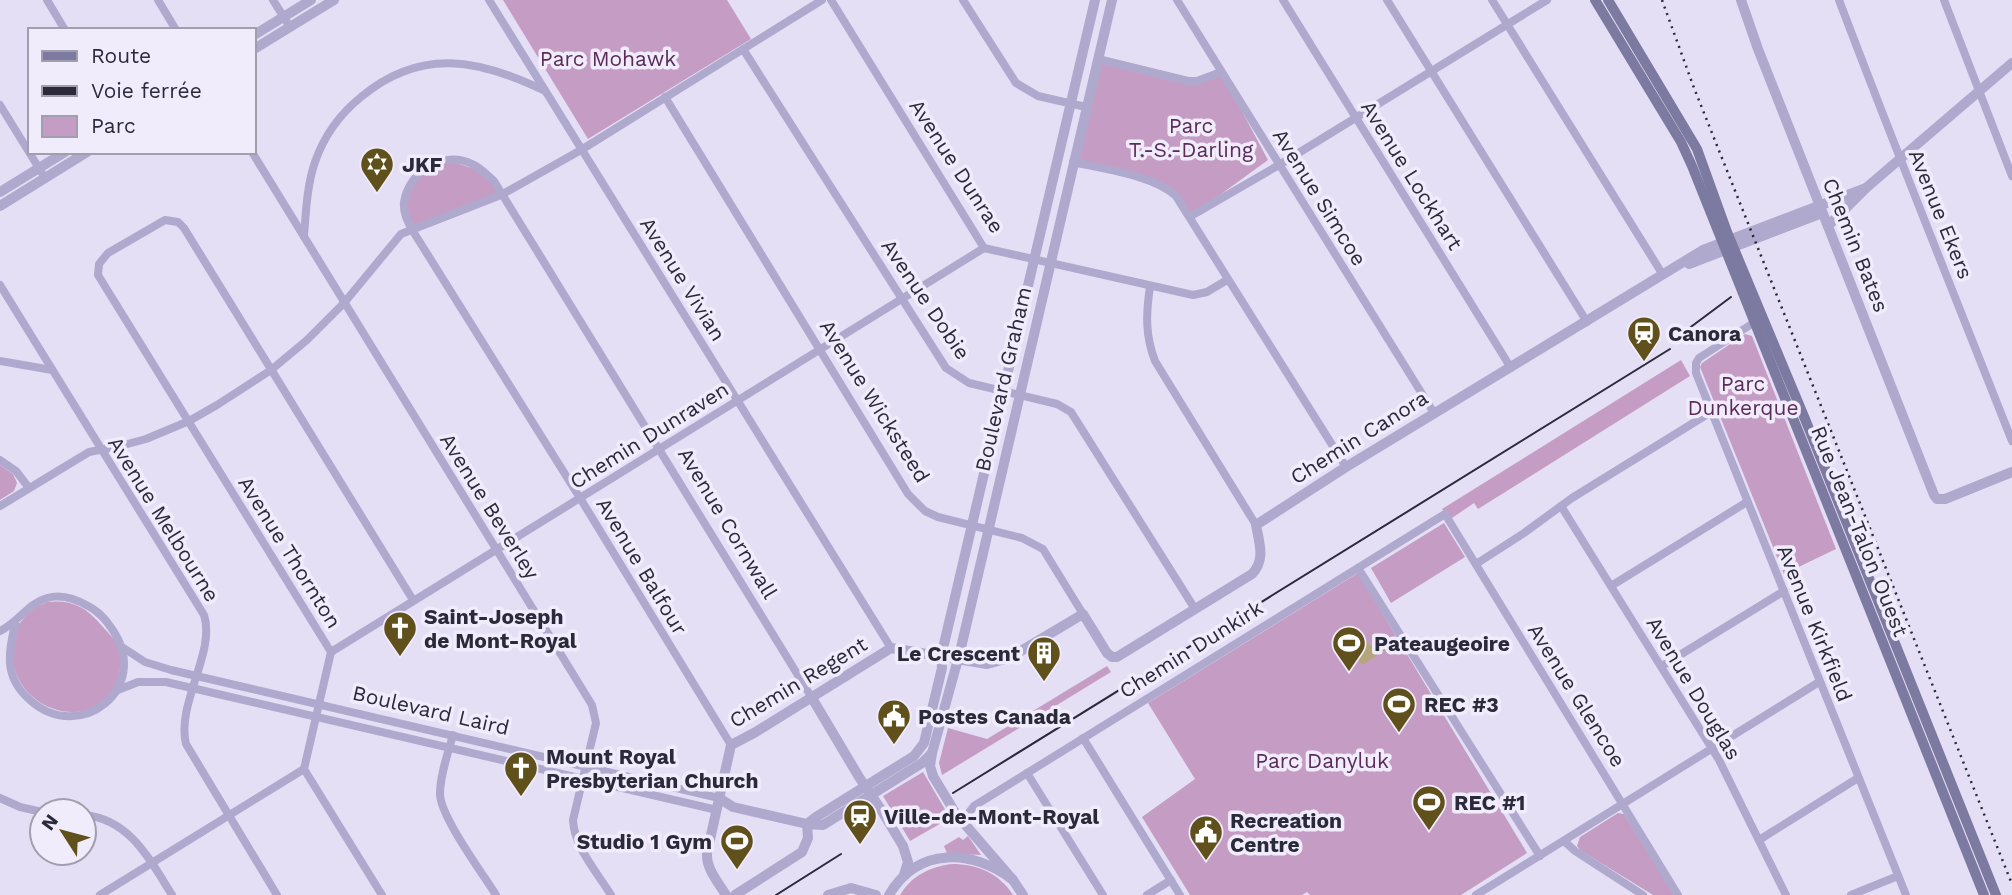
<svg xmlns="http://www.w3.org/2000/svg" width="2012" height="895" font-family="'Work Sans',sans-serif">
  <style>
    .green { fill: #c59dc4 }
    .water { fill: #b4a57c }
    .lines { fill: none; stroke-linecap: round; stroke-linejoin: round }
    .minor { stroke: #afa9ce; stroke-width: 8 }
    .tertiary { stroke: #afa9ce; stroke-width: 10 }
    .secondary { stroke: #7d7aa2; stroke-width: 10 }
    .tram { stroke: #2a2a3b; stroke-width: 2 }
    .rail { stroke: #2a2a3b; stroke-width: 2.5; stroke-dasharray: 2 5; stroke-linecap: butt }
    .tertiary-bridge { stroke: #afa9ce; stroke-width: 10 }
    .labels { text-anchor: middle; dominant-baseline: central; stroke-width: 7; stroke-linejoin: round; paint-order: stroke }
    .park-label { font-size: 21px; fill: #5b2b59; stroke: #f0ecfb }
    .poi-label { font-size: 21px; font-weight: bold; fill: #2a2a3b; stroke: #f0ecfb; text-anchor: start }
    .street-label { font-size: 21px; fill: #2a2a3b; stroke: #f0ecfb }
  </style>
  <rect width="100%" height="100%" fill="#e4dff5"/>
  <!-- green -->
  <g class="green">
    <polygon points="503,0 727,0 751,39 588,139"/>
    <polygon points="1098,59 1188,81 1221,72 1268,160 1191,216 1169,189 1073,162"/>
    <path d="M447,160L484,172L501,195L411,228C404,213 402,189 417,176C424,169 438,165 447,160Z"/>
    <polygon points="1745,334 1752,336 1836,549 1784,574 1700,367 1702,363"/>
    <polygon points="1681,360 1690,376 1478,509 1474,503 1449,520 1442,509"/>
    <polygon points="0,465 13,474 17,483 14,491 0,500"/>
    <polygon points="1444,523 1465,557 1391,603 1371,568"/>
    <polygon points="1358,573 1527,853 1461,895 1310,895 1307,892 1302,895 1190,895 1142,817 1195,779 1148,703"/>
    <path d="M47,602C88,597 97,624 122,647L118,690C108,698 98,707 86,710C56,719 21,697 14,667C11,653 14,638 15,624L20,623C27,613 36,606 47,602Z"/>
    <polygon points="1107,666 1111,672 942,775 939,763 948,728 987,739"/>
    <polygon points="923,772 950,818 910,841 883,796"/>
    <polygon points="1618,813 1624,814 1675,895 1653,895 1580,850 1577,846 1580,837"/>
    <polygon points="968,836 981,855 947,853 944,846 959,837 963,840"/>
    <path d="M952,864C977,864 999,873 1013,895H900C912,875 930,867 952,864Z"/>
  </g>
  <!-- water -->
  <polygon class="water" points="1362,634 1370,646 1379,640 1386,650 1362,665 1354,652 1348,656 1342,647"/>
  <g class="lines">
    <!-- minor -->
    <g class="minor">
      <polyline points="47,0 65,30"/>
      <polyline points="158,0 176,30"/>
      <polyline points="273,0 290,27"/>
      <polyline points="489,0 891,648"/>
      <polyline points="831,0 984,248 1193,295 1207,292 1227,280"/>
      <polyline points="963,0 1016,83 1038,96 1086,107"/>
      <polyline points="1177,0 1434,413"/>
      <polyline points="1283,0 1511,368"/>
      <polyline points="1387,0 1587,322"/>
      <polyline points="1492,0 1663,275"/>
      <path d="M1839,0C1895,148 1954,294 2012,441"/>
      <polyline points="1944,0 2012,176"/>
      <polyline points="743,49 946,368 969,383 1057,404 1071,412 1195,609"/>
      <polyline points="1098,59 1188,81 1197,81 1221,72"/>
      <polyline points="665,97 908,494 925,511 938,517 1022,538 1043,549 1083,614"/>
      <polyline points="0,105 45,178"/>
      <path d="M252,152L592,705L596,723L573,820C574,847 597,872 611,895"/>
      <path d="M1073,162C1103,169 1153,175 1176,196L1346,467"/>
      <polyline points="1191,216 1279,165 1547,0"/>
      <path d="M304,236C306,211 307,185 315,162C324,136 340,114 361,97C421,47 479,59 545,91"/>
      <path d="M0,285L204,615C216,652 176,704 186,744L277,895"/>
      <path d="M1150,287C1146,313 1145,335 1155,361L1256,525"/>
      <polyline points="1758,320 1699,358 1696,363 1696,373 1906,895"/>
      <polyline points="0,361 52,370"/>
      <polyline points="0,460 16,471 29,488"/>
      <polyline points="0,506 89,452 120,446 146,439 189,421 217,405 271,370 307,340 344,303 401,234 501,195 581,150 822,0"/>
      <polyline points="1561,506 1719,760 1786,895"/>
      <polyline points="1476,564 1524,533 1572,498 1711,412"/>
      <polyline points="1358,568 1540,856"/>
      <polyline points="1611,586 1747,502"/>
      <path d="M0,631C18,623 28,603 47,598C61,594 76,599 88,606C100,612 107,621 114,632C150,688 81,744 31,701C4,678 8,656 15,624"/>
      <polyline points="122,647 145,662 171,670 719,798"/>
      <polyline points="331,652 984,248"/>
      <polyline points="1662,666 1784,591"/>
      <polyline points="118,690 138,682 166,682 717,810"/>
      <path d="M453,735C448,753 440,775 440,794C440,816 483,874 496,895"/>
      <polyline points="1083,738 1180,895"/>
      <path d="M731,745L580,498L411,228C407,220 403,212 404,202C409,171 443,150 472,164C480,167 487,175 494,181L812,698"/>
      <polyline points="1027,773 1103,895"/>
      <polyline points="0,798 20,807 42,812"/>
      <path d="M84,815C130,819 150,860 172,895"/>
      <polyline points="962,822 974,806 1445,514 1678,895"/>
      <polyline points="1759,840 1858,778"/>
      <polyline points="1564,841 1575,851 1643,895"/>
      <polyline points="100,895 304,769"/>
      <polyline points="382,895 304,769 331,652 98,275 99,264 108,253 165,220 178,222 184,228 413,600"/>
      <polyline points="1147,895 1171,880"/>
      <polyline points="1476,895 1819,682"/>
      <polyline points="1851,895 1898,876"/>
    </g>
    <!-- tertiary -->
    <g class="tertiary">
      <polyline points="1741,0 1758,49 1934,495 1937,499 1945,499 2012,472"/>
      <polyline points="254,35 311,0"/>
      <polyline points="254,49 334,0"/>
      <polyline points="0,192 65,152"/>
      <polyline points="0,206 87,152"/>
      <polyline points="1828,226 1866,188 2012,63"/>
      <polyline points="1689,264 1822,213"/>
      <polyline points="812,698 859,777 880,808"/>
      <polyline points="933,776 930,766 932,753 960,652 1112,0"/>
      <polyline points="719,798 733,807 807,824 823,825 922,763 932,753"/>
      <polyline points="956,814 1013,880 1023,895"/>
      <polyline points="807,824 816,817 914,756 924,743 942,668 941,657 1095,0"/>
      <polyline points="903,846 908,862 904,875"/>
      <path d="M726,895C718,882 706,869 707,853L731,745L754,733L891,648L987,664L1009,658L1083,614L1107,653L1112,657H1117L1252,574C1266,560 1259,542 1256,525L1346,467L1703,250L1866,188"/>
      <polyline points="735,895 802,852 808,838 807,824"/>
      <polyline points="828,895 851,888 876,895"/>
      <path d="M889,895C918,846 973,849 1013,880"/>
    </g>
    <!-- secondary -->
    <g class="secondary">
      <polyline points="1595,0 1681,142 1692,166 1984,895"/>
      <polyline points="1608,0 1697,149 1727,232 1805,419 1996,895"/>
    </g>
    <!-- tram -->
    <g class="tram">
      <polyline points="1676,338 1731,297"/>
      <polyline points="953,793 1670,349"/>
      <polyline points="776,895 841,854"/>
    </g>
    <!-- rail -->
    <polyline class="rail" points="1662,0 1694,88 2012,884"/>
    <!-- tertiary-bridge -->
    <g class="tertiary-bridge">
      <polyline points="933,776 956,814"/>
      <polyline points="880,808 903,846"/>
    </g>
  </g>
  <!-- icons -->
  <defs>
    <g id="synagogue-pin" transform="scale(1.75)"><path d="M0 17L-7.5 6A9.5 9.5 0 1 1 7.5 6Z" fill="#60501b" stroke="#f0ecfb"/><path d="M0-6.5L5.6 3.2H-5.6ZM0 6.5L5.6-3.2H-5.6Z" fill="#fff"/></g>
    <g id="station-pin" transform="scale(1.75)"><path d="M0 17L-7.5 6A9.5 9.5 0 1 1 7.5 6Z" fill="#60501b" stroke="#f0ecfb"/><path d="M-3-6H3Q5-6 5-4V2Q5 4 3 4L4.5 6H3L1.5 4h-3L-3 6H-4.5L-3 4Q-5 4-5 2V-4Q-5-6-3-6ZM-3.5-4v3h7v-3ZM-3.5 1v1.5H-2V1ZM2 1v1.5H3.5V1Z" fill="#fff"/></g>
    <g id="church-pin" transform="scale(1.75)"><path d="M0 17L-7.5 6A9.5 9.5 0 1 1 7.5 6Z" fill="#60501b" stroke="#f0ecfb"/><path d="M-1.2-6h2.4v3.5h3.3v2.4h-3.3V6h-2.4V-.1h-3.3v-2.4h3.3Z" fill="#fff"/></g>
    <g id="stadium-pin" transform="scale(1.75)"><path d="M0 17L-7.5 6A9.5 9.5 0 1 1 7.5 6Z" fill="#60501b" stroke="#f0ecfb"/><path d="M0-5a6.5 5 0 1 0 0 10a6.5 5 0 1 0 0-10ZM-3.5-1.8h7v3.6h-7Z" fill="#fff"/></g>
    <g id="building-pin" transform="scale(1.75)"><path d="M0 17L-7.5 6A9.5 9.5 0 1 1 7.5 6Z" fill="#60501b" stroke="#f0ecfb"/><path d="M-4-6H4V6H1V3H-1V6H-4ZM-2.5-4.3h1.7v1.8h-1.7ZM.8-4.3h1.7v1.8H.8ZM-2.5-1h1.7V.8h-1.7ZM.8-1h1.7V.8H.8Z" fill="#fff"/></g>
    <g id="civic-pin" transform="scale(1.75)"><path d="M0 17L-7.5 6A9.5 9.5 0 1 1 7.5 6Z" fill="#60501b" stroke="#f0ecfb"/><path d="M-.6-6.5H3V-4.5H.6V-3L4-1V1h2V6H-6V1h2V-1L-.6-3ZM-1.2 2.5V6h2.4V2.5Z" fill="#fff"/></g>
  </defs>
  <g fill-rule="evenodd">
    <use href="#synagogue-pin" x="377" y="164"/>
    <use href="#station-pin" x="1644" y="333"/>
    <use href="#church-pin" x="400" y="628"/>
    <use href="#stadium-pin" x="1349" y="643"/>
    <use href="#building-pin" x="1044" y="653"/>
    <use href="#stadium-pin" x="1399" y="704"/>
    <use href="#civic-pin" x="894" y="716"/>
    <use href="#church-pin" x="521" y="768"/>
    <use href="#stadium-pin" x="1429" y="802"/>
    <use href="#station-pin" x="860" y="816"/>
    <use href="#civic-pin" x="1206" y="832"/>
    <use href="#stadium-pin" x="737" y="841"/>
  </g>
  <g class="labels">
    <!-- park labels -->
    <g class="park-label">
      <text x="608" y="58">Parc Mohawk</text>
      <text x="1191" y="125">Parc<tspan x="1191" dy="24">T.-S.-Darling</tspan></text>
      <text x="1743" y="383">Parc<tspan x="1743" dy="24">Dunkerque</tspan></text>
      <text x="1322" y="760">Parc Danyluk</text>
    </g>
    <!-- poi labels -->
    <g class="poi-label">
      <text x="402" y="164">JKF</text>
      <text x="1668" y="333">Canora</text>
      <text x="424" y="616">Saint-Joseph<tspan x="424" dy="24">de Mont-Royal</tspan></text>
      <text x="1374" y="643">Pateaugeoire</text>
      <text x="1020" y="653" text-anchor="end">Le Crescent</text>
      <text x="1424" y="704">REC #3</text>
      <text x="918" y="716">Postes Canada</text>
      <text x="546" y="756">Mount Royal<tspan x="546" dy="24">Presbyterian Church</tspan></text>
      <text x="1454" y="802">REC #1</text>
      <text x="884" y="816">Ville-de-Mont-Royal</text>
      <text x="1230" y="820">Recreation<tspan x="1230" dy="24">Centre</tspan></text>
      <text x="712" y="841" text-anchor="end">Studio 1 Gym</text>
    </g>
    <!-- street labels -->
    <g class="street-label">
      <text transform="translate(957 166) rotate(57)">Avenue Dunrae</text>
      <text transform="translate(1412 175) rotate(58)">Avenue Lockhart</text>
      <text transform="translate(1320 197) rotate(58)">Avenue Simcoe</text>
      <text transform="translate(1941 214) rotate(68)">Avenue Ekers</text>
      <text transform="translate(1856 245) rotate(68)">Chemin Bates</text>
      <text transform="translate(683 279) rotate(58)">Avenue Vivian</text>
      <text transform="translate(926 299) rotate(56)">Avenue Dobie</text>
      <text transform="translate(1003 379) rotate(-77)">Boulevard Graham</text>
      <text transform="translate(875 401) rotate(58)">Avenue Wicksteed</text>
      <text transform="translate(649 435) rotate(-32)">Chemin Dunraven</text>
      <text transform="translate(1359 437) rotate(-32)">Chemin Canora</text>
      <text transform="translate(490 506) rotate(58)">Avenue Beverley</text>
      <text transform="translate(164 519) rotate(58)">Avenue Melbourne</text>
      <text transform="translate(728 523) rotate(59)">Avenue Cornwall</text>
      <text transform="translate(1860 531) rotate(68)">Rue Jean-Talon Ouest</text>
      <text transform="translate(290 552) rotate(58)">Avenue Thornton</text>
      <text transform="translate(642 566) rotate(59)">Avenue Balfour</text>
      <text transform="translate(1815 623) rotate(68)">Avenue Kirkfield</text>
      <text transform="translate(1191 649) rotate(-32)">Chemin Dunkirk</text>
      <text transform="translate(798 682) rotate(-31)">Chemin Regent</text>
      <text transform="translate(1694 688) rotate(59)">Avenue Douglas</text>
      <text transform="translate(1577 695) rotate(58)">Avenue Glencoe</text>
      <text transform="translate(431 710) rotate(13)">Boulevard Laird</text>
    </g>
  </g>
  <!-- legend -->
  <rect x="28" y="28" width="228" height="126" fill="#f0ecfb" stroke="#a19eae" stroke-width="2"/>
  <rect x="42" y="51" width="35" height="10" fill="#7d7aa2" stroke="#a19eae" stroke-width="2"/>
  <text x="91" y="63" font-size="21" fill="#2a2a3b">Route</text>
  <rect x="42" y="86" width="35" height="10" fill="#2a2a3b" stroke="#a19eae" stroke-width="2"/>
  <text x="91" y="98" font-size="21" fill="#2a2a3b">Voie ferrée</text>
  <rect x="42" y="116" width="35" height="21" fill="#c59dc4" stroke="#a19eae" stroke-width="2"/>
  <text x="91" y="133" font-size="21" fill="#2a2a3b">Parc</text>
  <!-- north arrow -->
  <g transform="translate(63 832) rotate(306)"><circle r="33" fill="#f0ecfb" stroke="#a19eae" stroke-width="2"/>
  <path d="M0-5L12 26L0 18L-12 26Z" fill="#60501b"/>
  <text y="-10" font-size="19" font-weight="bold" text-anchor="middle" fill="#2a2a3b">N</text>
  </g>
</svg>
